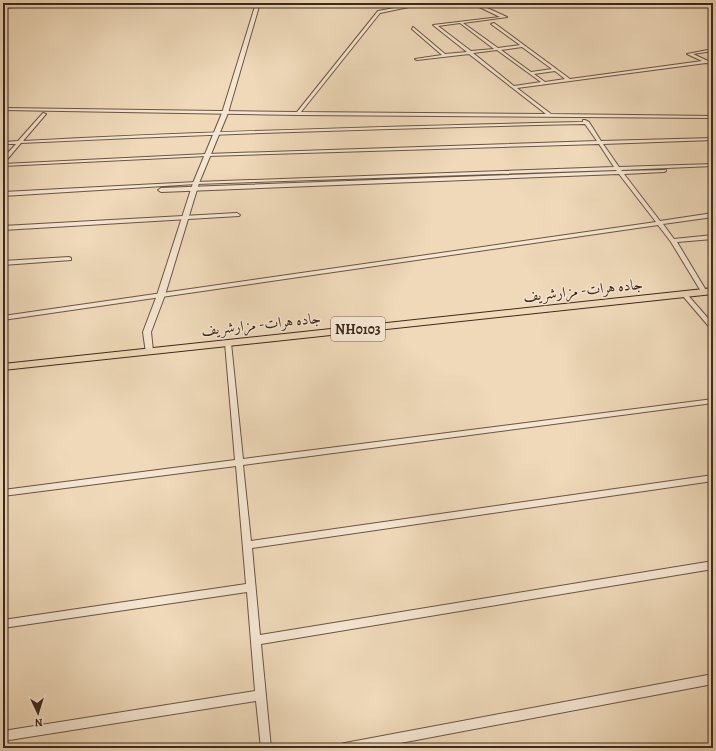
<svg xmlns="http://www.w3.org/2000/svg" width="716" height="751" font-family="Alegreya,Amiri,serif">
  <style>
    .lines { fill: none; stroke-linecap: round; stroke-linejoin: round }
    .minor-casing { stroke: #6a5443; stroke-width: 2 }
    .tertiary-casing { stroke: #6a5443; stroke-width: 2 }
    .trunk-casing { stroke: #3d281c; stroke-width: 2 }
    .minor { fill: #f5e6d2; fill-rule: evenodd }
    .tertiary { fill: #f5e6d2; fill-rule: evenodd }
    .trunk { fill: #efd9b9; fill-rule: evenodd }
    .labels { text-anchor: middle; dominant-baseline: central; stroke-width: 3; stroke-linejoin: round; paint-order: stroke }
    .shield { fill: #f5e6d2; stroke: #746153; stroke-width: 1 }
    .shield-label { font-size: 14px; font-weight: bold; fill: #3d281c }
    .street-label { font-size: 15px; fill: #3d281c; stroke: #f5e6d2 }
  </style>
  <rect width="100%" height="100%" fill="#efd9b9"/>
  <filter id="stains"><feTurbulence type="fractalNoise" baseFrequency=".005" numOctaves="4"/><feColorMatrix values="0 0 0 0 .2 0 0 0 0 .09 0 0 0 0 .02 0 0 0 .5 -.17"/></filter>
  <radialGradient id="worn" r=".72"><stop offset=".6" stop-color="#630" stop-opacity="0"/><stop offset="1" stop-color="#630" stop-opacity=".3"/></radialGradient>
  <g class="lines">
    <!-- minor casing -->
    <g class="minor-casing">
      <g id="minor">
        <polygon points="51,3 67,3 3,8 3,6"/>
        <path d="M421,3H428L380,13L301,112L546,114L469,54L417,60L415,59L442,55L412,29L413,27L445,54L467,52L433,25L500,17L471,3H476L507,17L463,23L498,48L520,45L491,24L494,23L570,79L702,61L687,54L713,49V51L693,54L708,61L713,62V64L706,63L517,88L551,114L713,116V118L298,115L3,110V108L297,112L378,11ZM460,23L494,49L471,51L438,26ZM522,47L552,69L531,72L501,50ZM497,50L541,82L514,86L473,53ZM555,71L565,79L545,82L534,74Z"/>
        <path d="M43,113L46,114L23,141C210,131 397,126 583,122V120H585L589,122L601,141L713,138V140L603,144L619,167L713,164V166L621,170L622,171L666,170V171L664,172L624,174L660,221L713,213V217L663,224L674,239L713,235V239L677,242L707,292L706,293H702L671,242L658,225L3,320V316L656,222L619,174L161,192L158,190L161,188L617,171L616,170L196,184L3,196V192L196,182L614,167L599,144L207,156L3,166V164L207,154L597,141L585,124C397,128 209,134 21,143L5,162H3V158L16,144H3V142L18,141Z"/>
        <polygon points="237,213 240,215 239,216 3,230 3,226"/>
        <polygon points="69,257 71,258 71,260 3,265 3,261"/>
        <polygon points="684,292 686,293 713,324 713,330 711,329 682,295 681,294 682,293"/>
        <polygon points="228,341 231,343 243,459 713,399 713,403 243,465 251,541 713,475 713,481 252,548 260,635 713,561 713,569 261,644 271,748 261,748 256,701 3,741 3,731 255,691 247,592 3,628 3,620 246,584 236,466 3,496 3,490 235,460 225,343"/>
        <polygon points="713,674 713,684 374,748 340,748 341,744 345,743"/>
      </g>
    </g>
    <!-- tertiary casing -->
    <g class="tertiary-casing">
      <polygon id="tertiary" points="256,3 260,3 228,113 199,183 165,295 151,332 153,351 152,353 146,353 143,332 157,295 193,183 222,113"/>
    </g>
    <!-- trunk casing -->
    <g class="trunk-casing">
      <polygon id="trunk" points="713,288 713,294 3,370 3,364"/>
    </g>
    <!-- minor -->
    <use href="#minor" class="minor"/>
    <!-- tertiary -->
    <use href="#tertiary" class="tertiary"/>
    <!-- trunk -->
    <use href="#trunk" class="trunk"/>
  </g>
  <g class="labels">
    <!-- shield labels -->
    <rect class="shield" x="331" y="317" width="54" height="24" rx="3"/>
    <g class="shield-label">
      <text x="358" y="329">NH0103</text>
    </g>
    <!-- street labels -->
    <g class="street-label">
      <text transform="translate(583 290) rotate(-6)">جاده هرات- مزارشریف</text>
      <text transform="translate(261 324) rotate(-6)">جاده هرات- مزارشریف</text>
    </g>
  </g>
  <!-- margin -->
  <rect width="716" height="751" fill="none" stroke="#efd9b9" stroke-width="16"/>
  <rect x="4" y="4" width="708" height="743" fill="none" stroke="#3d281c" stroke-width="2"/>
  <rect x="8" y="8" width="700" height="735" fill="none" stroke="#3d281c"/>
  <!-- north arrow -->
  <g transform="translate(38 713) rotate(176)" stroke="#f5e6d2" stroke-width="3" paint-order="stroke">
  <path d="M0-3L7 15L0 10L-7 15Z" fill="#3d281c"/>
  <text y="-6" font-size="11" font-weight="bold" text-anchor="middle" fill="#3d281c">N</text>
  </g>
  <rect width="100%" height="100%" filter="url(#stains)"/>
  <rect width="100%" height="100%" fill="url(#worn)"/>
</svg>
